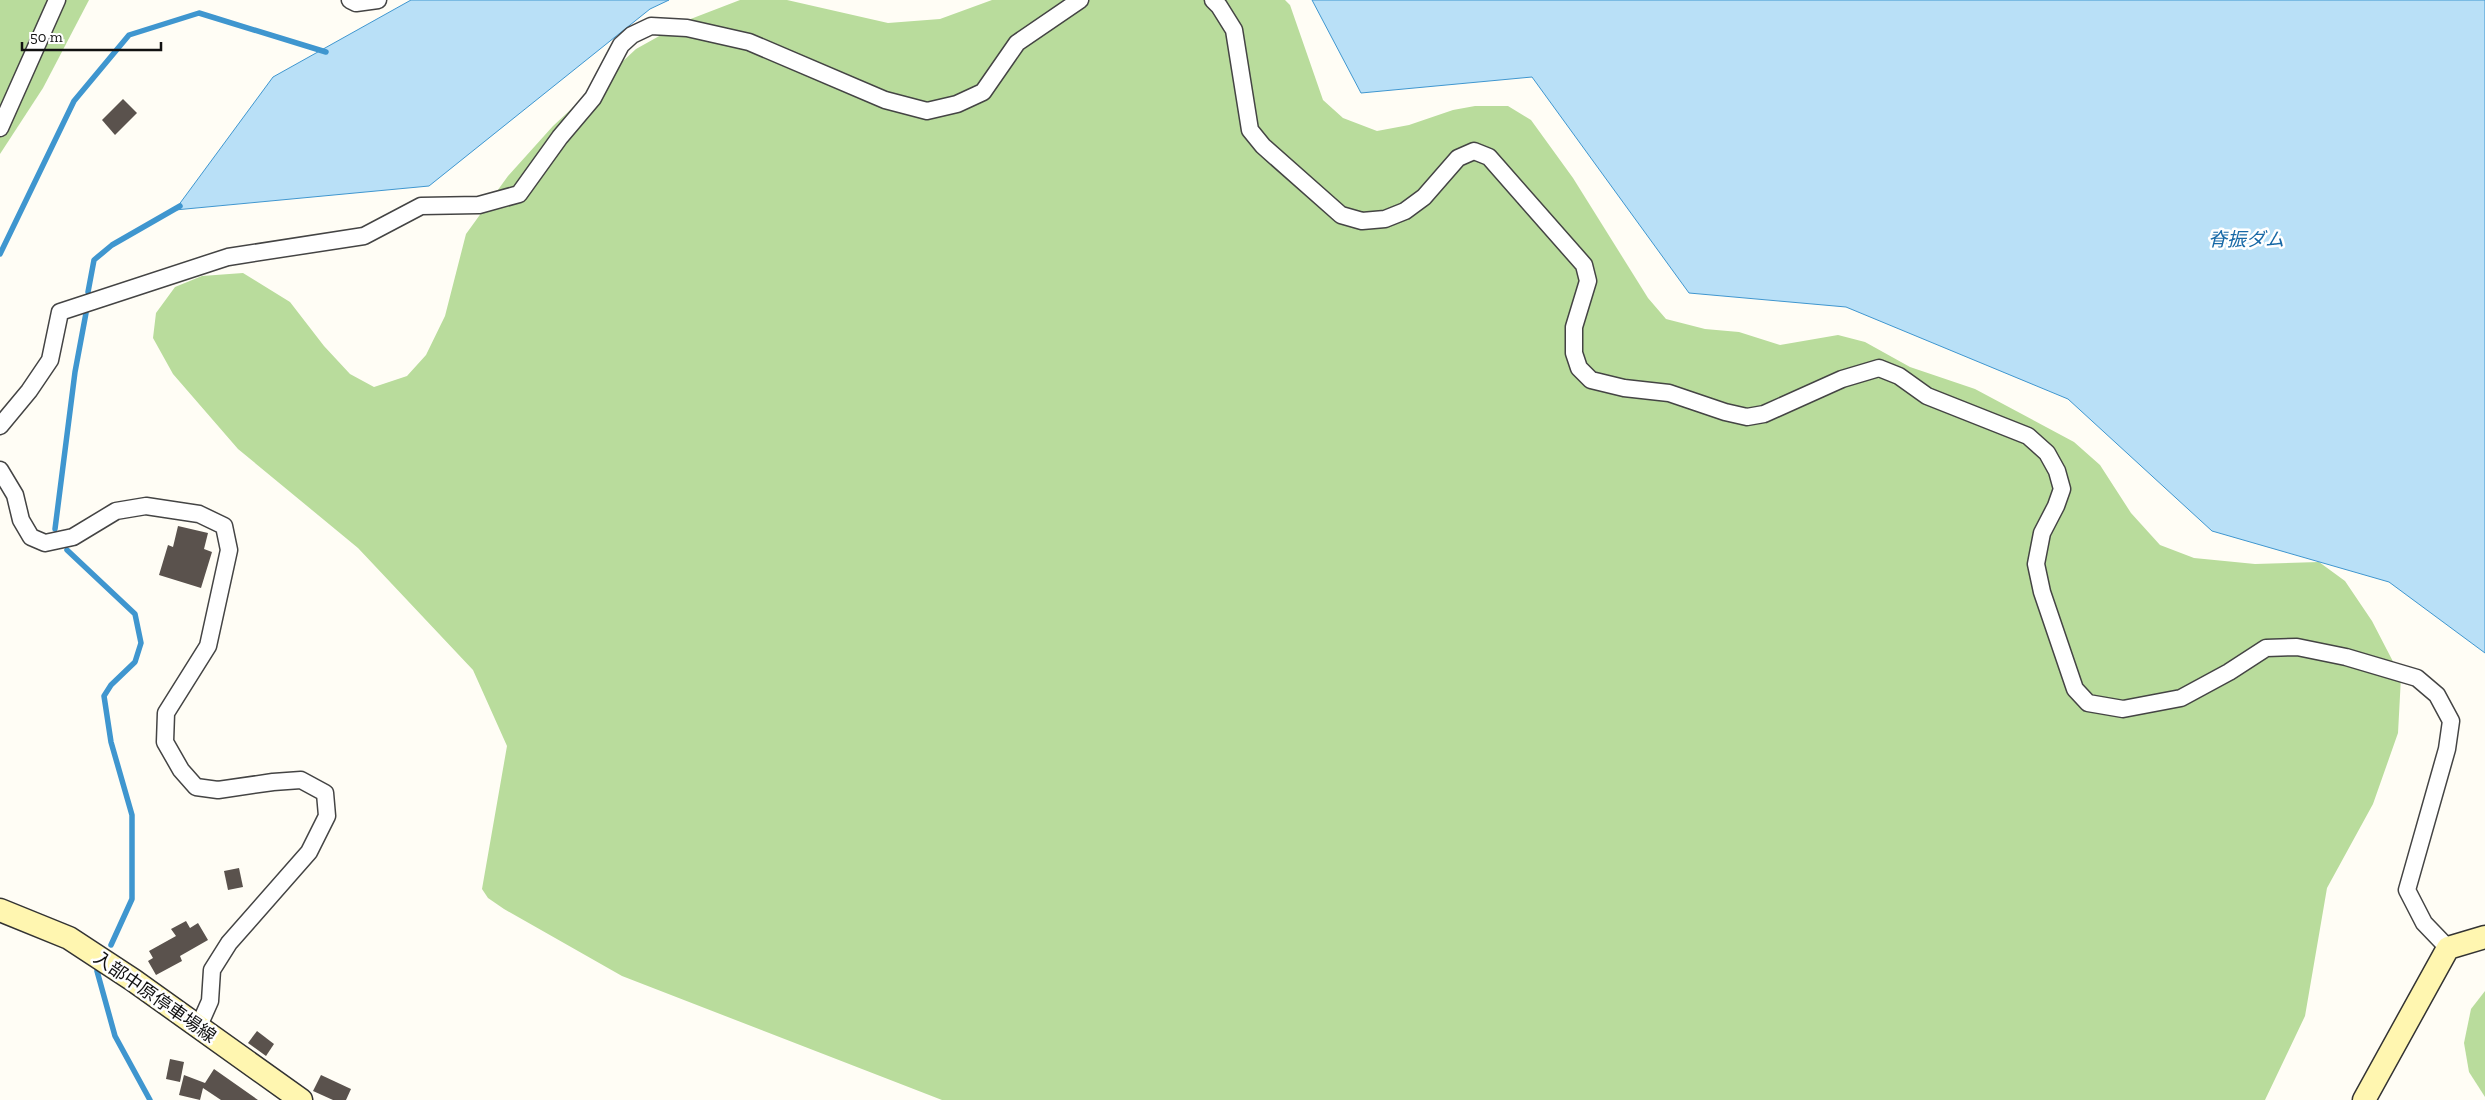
<svg xmlns="http://www.w3.org/2000/svg" width="2485" height="1100" font-family="'Zilla Slab','Noto Sans JP',serif">
  <style>
    .forest { fill: #b9dc9c }
    .water { fill: #b9e0f7; stroke: #3f96cf }
    .lines { fill: none; stroke-linecap: round; stroke-linejoin: round }
    .stream { stroke: #3f96cf; stroke-width: 5.5 }
    .building { fill: #5a524d }
    .street-casing { stroke: #444; stroke-width: 19 }
    .secondary-casing { stroke: #333; stroke-width: 25 }
    .street { stroke: #fff; stroke-width: 16 }
    .secondary { stroke: #fff6b0; stroke-width: 22 }
    .labels { text-anchor: middle; dominant-baseline: central; stroke-width: 5; stroke-linejoin: round; paint-order: stroke }
    .street-label { font-size: 18px; fill: #111; stroke: #fff }
    .water-label { font-size: 19px; font-style: italic; fill: #1768a6; stroke: #fff }
  </style>
  <rect width="100%" height="100%" fill="#fffdf5"/>
  <!-- forest -->
  <g class="forest">
    <polygon points="0,0 89,0 43,88 0,154"/>
    <polygon points="740,0 787,0 888,23 940,19 992,0 1285,0 1290,5 1323,100 1343,118 1377,131 1409,125 1453,110 1475,106 1508,106 1531,120 1573,178 1648,298 1666,319 1705,329 1739,332 1780,345 1838,335 1865,342 1910,367 1975,389 2074,442 2100,465 2131,513 2160,545 2194,558 2255,564 2319,562 2345,581 2372,621 2401,677 2398,733 2373,804 2327,888 2305,1016 2265,1100 942,1100 622,976 504,909 488,898 482,889 507,746 473,670 358,548 238,449 173,374 153,338 156,313 175,287 202,276 243,273 290,302 324,346 350,374 374,387 407,376 426,355 445,316 466,234 508,176 553,126 636,49 688,20"/>
    <polygon points="2485,991 2485,1097 2469,1072 2464,1043 2471,1009"/>
  </g>
  <!-- water -->
  <g class="water">
    <polygon points="411,0 669,0 650,9 429,186 175,210 273,77"/>
    <polygon points="1312,0 2485,0 2485,653 2389,582 2212,531 2068,399 1846,307 1689,293 1532,77 1361,93"/>
  </g>
  <g class="lines">
    <!-- stream -->
    <g class="stream">
      <polyline points="0,254 74,101 129,35 199,13 326,52"/>
      <polyline points="88,292 94,260 112,245 180,206"/>
      <polyline points="55,529 75,372 86,313"/>
      <polyline points="67,550 135,614 141,643 135,662 111,685 104,696 111,742 132,815 132,899 111,945"/>
      <polyline points="97,971 115,1036 150,1100"/>
    </g>
  </g>
  <!-- building -->
  <g class="building">
    <polygon points="123,99 137,113 115,135 102,120"/>
    <polygon points="178,526 208,533 204,549 212,552 201,588 159,575 168,545 173,547"/>
    <polygon points="239,868 243,887 228,890 224,871"/>
    <polygon points="186,921 190,928 198,923 208,940 180,956 182,961 156,975 148,961 153,958 149,951 176,936 171,929"/>
    <polygon points="257,1031 274,1044 266,1056 248,1043"/>
    <polygon points="170,1059 184,1062 180,1082 166,1079"/>
    <polygon points="214,1069 258,1100 221,1100 203,1088 200,1100 179,1095 184,1075 205,1083"/>
    <polygon points="321,1075 351,1089 346,1100 333,1100 313,1091"/>
  </g>
  <g class="lines">
    <!-- street casing -->
    <g class="street-casing">
      <g id="street">
        <polyline points="350,0 356,3 378,0"/>
        <polyline points="1213,0 1219,6 1234,30 1250,130 1263,146 1341,215 1362,221 1385,219 1405,211 1424,197 1458,158 1474,151 1489,157 1584,265 1588,281 1574,327 1574,353 1579,368 1591,380 1624,388 1669,393 1725,412 1747,417 1764,414 1842,379 1879,368 1899,376 1927,396 2028,436 2047,453 2057,471 2062,489 2056,506 2042,533 2036,564 2042,592 2075,689 2088,703 2123,709 2181,698 2229,672 2266,648 2297,647 2346,657 2417,678 2437,695 2451,721 2447,749 2407,890 2424,923 2448,948"/>
        <polyline points="0,128 57,0"/>
        <polyline points="0,426 29,391 50,360 60,312 228,257 364,236 421,206 479,205 519,194 560,137 593,98 621,45 632,35 651,26 687,28 749,42 885,100 927,111 957,104 983,92 1017,43 1080,0"/>
        <polyline points="0,470 15,495 21,520 31,537 45,543 73,537 116,511 146,506 199,514 224,526 229,550 208,646 166,713 165,742 181,770 196,787 218,790 273,782 301,780 325,793 327,816 309,852 229,943 212,970 210,1001 198,1028"/>
      </g>
    </g>
    <!-- secondary casing -->
    <g class="secondary-casing">
      <g id="secondary">
        <polyline points="0,910 69,938 133,980 301,1100"/>
        <polyline points="2364,1100 2448,948 2485,937"/>
      </g>
    </g>
    <!-- street -->
    <use href="#street" class="street"/>
    <!-- secondary -->
    <use href="#secondary" class="secondary"/>
  </g>
  <g class="labels">
    <!-- street labels -->
    <g class="street-label">
      <text transform="translate(155 997) rotate(35)">入部中原停車場線</text>
    </g>
    <!-- water labels -->
    <g class="water-label">
      <text x="2246" y="239">脊振ダム</text>
    </g>
  </g>
  <!-- scale -->
  <path d="M22 42v8h139v-8" fill="none" stroke="#111111" stroke-width="2.5"/>
  <text x="30" y="42" font-size="15" fill="#111111" stroke="#ffffff" stroke-width="4" paint-order="stroke">50 m</text>
</svg>
